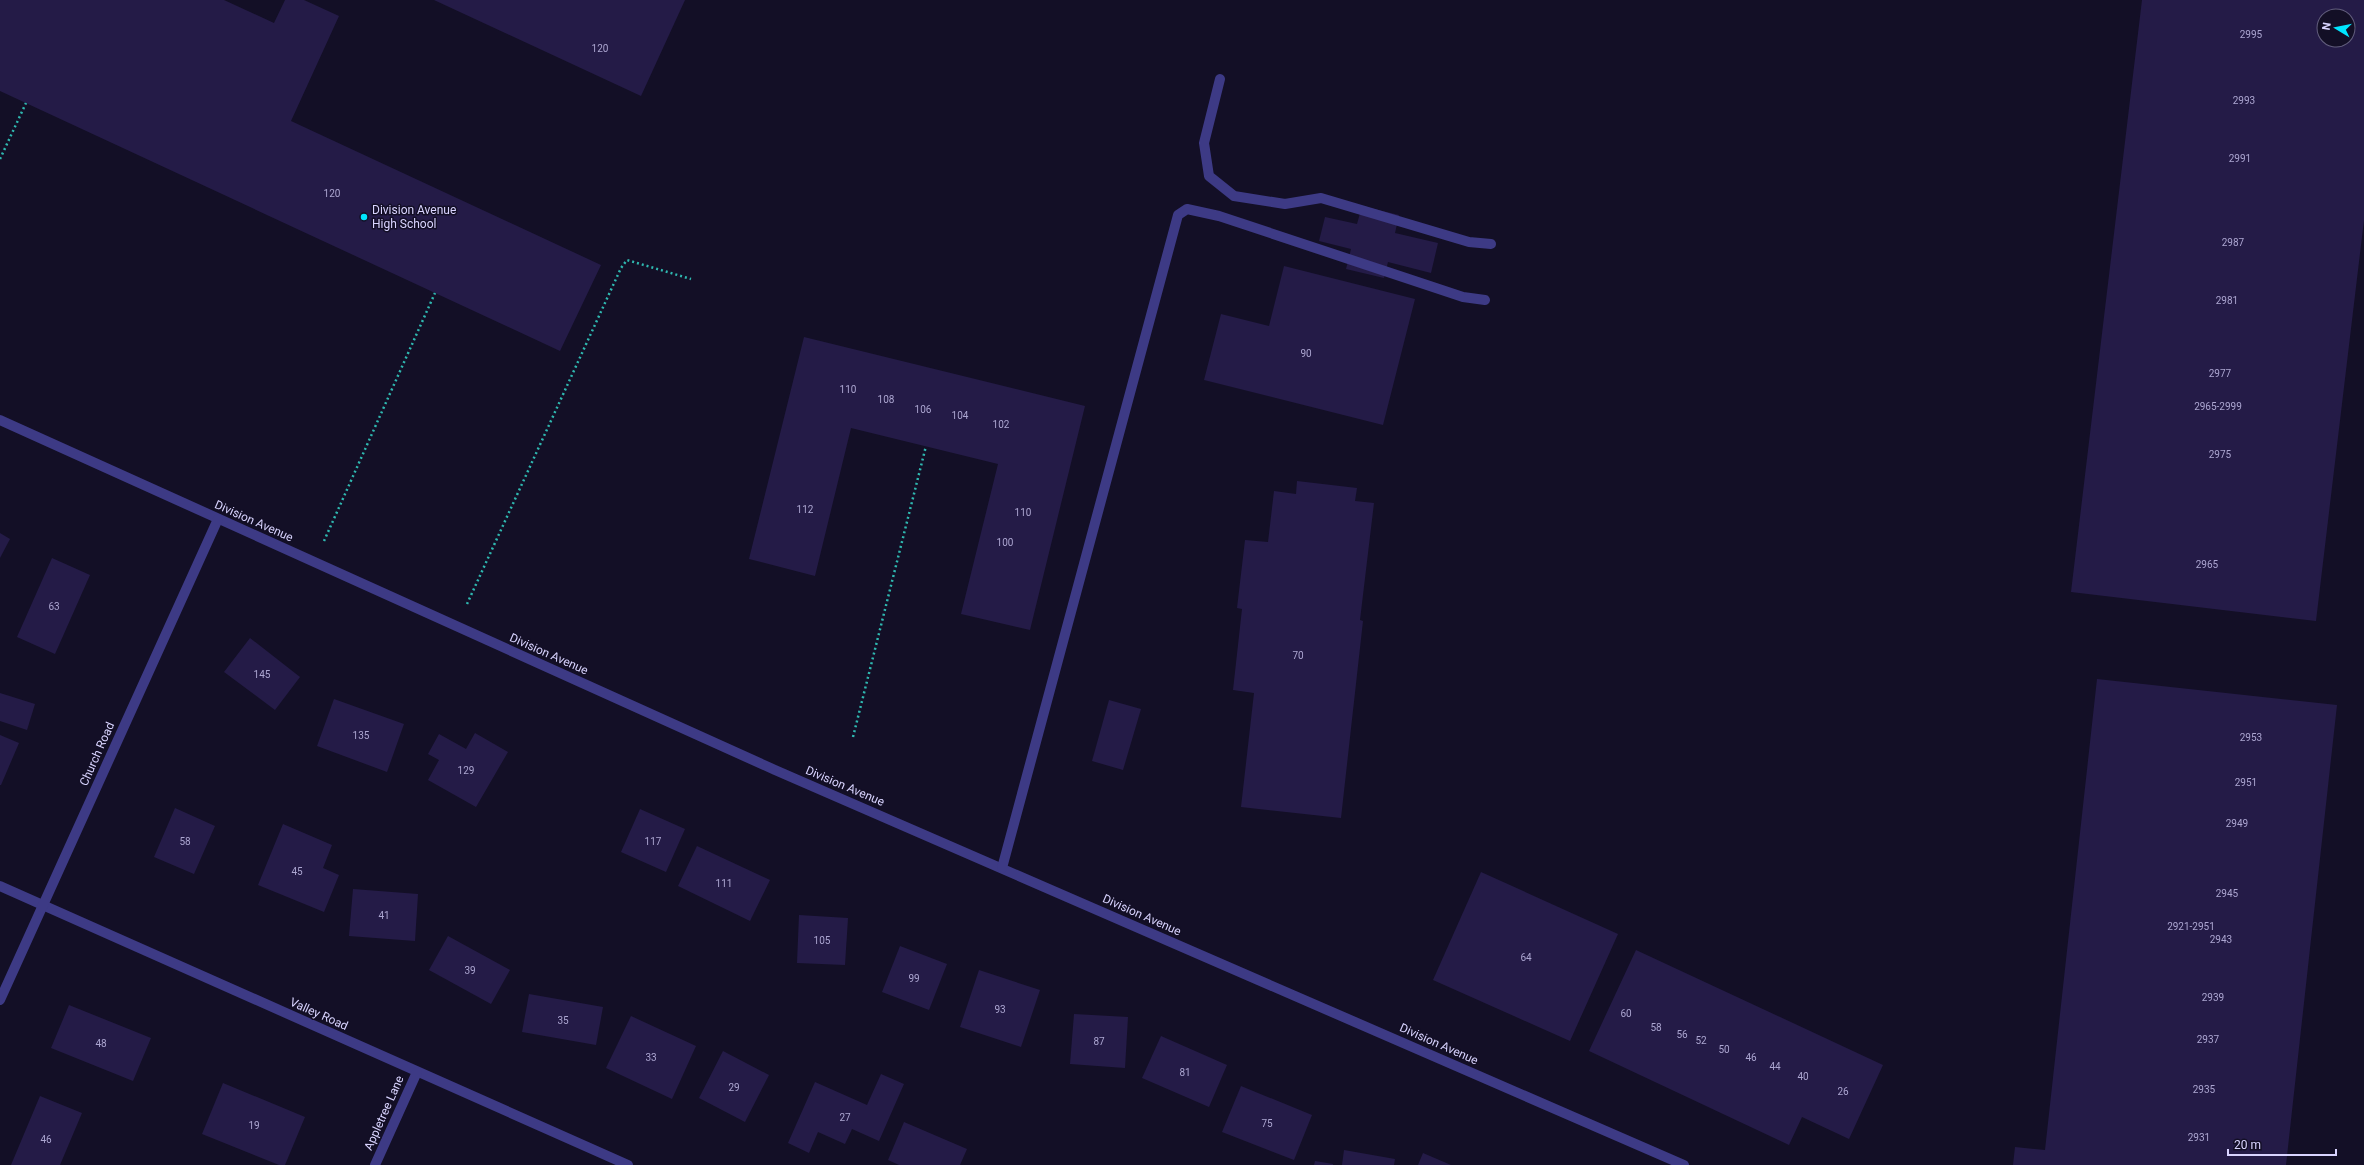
<svg xmlns="http://www.w3.org/2000/svg" width="2364" height="1165" font-family="Roboto,sans-serif">
  <style>
    .building { fill: #241b47; fill-rule: evenodd }
    .lines { fill: none; stroke-linecap: round; stroke-linejoin: round }
    .path { stroke: #2fb8b0; stroke-width: 2.5; stroke-dasharray: 2 3; stroke-linecap: butt }
    .minor { stroke: #3d3a85; stroke-width: 10 }
    .poi-dot { fill: #00e5ff; stroke: #130f26; stroke-width: 1.5 }
    .labels { text-anchor: middle; dominant-baseline: central; stroke-width: 3; stroke-linejoin: round; paint-order: stroke }
    .number-label { font-size: 10px; fill: #aca6d1 }
    .poi-label { font-size: 12px; fill: #d9d4ff; stroke: #130f26; text-anchor: start }
    .street-label { font-size: 12px; fill: #d9d4ff; stroke: #130f26 }
  </style>
  <rect width="100%" height="100%" fill="#130f26"/>
  <!-- building -->
  <g class="building">
    <polygon points="0,0 224,0 274,23 285,0 304,0 339,16 291,121 601,265 560,351 0,91"/>
    <polygon points="434,0 685,0 641,96"/>
    <path d="M2142,0H2364V220L2316,621L2071,592ZM2324,16H2348V40H2324Z"/>
    <polygon points="1362,206 1399,215 1395,233 1438,243 1431,273 1388,262 1384,278 1346,269 1351,249 1319,241 1325,217 1357,224"/>
    <polygon points="1284,266 1415,299 1383,425 1204,380 1221,314 1269,326"/>
    <polygon points="804,337 1085,406 1030,630 961,614 998,464 851,428 815,576 749,559"/>
    <polygon points="1297,481 1357,488 1355,501 1374,503 1360,620 1363,621 1341,818 1241,807 1254,693 1233,690 1242,609 1237,608 1245,540 1268,542 1274,491 1296,494"/>
    <polygon points="0,533 10,539 0,558"/>
    <polygon points="52,558 90,575 55,654 17,637"/>
    <polygon points="250,638 300,677 275,710 224,672"/>
    <polygon points="2097,679 2337,705 2286,1165 2013,1165 2015,1147 2045,1150"/>
    <polygon points="0,693 35,704 27,730 0,721"/>
    <polygon points="334,699 404,724 387,772 317,746"/>
    <polygon points="1109,700 1141,709 1123,770 1092,761"/>
    <polygon points="475,733 508,752 476,807 428,780 439,760 428,754 439,734 466,749"/>
    <polygon points="0,735 19,743 1,785 0,785"/>
    <polygon points="175,808 215,826 194,874 154,857"/>
    <polygon points="640,809 685,829 666,872 621,852"/>
    <polygon points="283,824 332,845 323,868 339,875 324,912 258,885"/>
    <polygon points="697,846 770,880 750,921 678,886"/>
    <polygon points="1481,872 1618,934 1570,1041 1433,980"/>
    <polygon points="353,889 418,894 415,941 349,936"/>
    <polygon points="799,915 848,918 845,965 797,963"/>
    <polygon points="448,936 510,970 491,1004 429,970"/>
    <polygon points="900,946 947,964 929,1010 882,992"/>
    <polygon points="1636,950 1883,1065 1849,1139 1802,1117 1789,1145 1589,1051"/>
    <polygon points="979,970 1040,990 1021,1047 960,1027"/>
    <polygon points="529,994 603,1007 596,1045 522,1032"/>
    <polygon points="69,1005 151,1038 133,1081 51,1048"/>
    <polygon points="1074,1014 1128,1017 1125,1068 1070,1064"/>
    <polygon points="631,1016 696,1046 672,1099 606,1068"/>
    <polygon points="1161,1036 1227,1065 1209,1107 1142,1078"/>
    <polygon points="723,1051 769,1075 745,1122 699,1098"/>
    <polygon points="881,1074 904,1084 879,1141 852,1129 845,1144 818,1132 809,1153 788,1143 815,1082 867,1105"/>
    <polygon points="223,1083 305,1117 285,1165 279,1165 202,1134"/>
    <polygon points="1241,1086 1312,1115 1294,1160 1222,1132"/>
    <polygon points="40,1096 82,1113 60,1165 11,1165"/>
    <polygon points="904,1122 967,1149 960,1165 899,1165 888,1160"/>
    <polygon points="1344,1150 1395,1159 1394,1165 1342,1165"/>
    <polygon points="1423,1153 1451,1165 1418,1165"/>
    <polygon points="1315,1161 1333,1164 1333,1165 1314,1165"/>
  </g>
  <g class="lines">
    <!-- path -->
    <g class="path">
      <polyline points="0,159 26,103"/>
      <polyline points="324,541 435,293"/>
      <polyline points="467,604 621,268 627,260 691,279"/>
      <polyline points="853,737 926,446"/>
    </g>
    <!-- minor -->
    <g class="minor">
      <polyline points="1220,79 1204,143 1209,176 1234,196 1285,204 1321,198 1469,242 1491,244"/>
      <polyline points="0,420 775,770 1684,1165"/>
      <polyline points="1002,868 1178,215 1187,209 1219,216 1463,297 1485,300"/>
      <polyline points="0,886 628,1165"/>
      <polyline points="0,1000 218,519"/>
      <polyline points="375,1165 417,1072"/>
    </g>
  </g>
  <!-- markers -->
  <circle class="poi-dot" cx="364" cy="217" r="4"/>
  <g class="labels">
    <!-- number labels -->
    <g class="number-label">
      <text x="2251" y="34">2995</text>
      <text x="600" y="48">120</text>
      <text x="2244" y="100">2993</text>
      <text x="2240" y="158">2991</text>
      <text x="332" y="193">120</text>
      <text x="2233" y="242">2987</text>
      <text x="2227" y="300">2981</text>
      <text x="1306" y="353">90</text>
      <text x="2220" y="373">2977</text>
      <text x="848" y="389">110</text>
      <text x="886" y="399">108</text>
      <text x="2218" y="406">2965-2999</text>
      <text x="923" y="409">106</text>
      <text x="960" y="415">104</text>
      <text x="1001" y="424">102</text>
      <text x="2220" y="454">2975</text>
      <text x="805" y="509">112</text>
      <text x="1023" y="512">110</text>
      <text x="1005" y="542">100</text>
      <text x="2207" y="564">2965</text>
      <text x="54" y="606">63</text>
      <text x="1298" y="655">70</text>
      <text x="262" y="674">145</text>
      <text x="361" y="735">135</text>
      <text x="2251" y="737">2953</text>
      <text x="466" y="770">129</text>
      <text x="2246" y="782">2951</text>
      <text x="2237" y="823">2949</text>
      <text x="185" y="841">58</text>
      <text x="653" y="841">117</text>
      <text x="297" y="871">45</text>
      <text x="724" y="883">111</text>
      <text x="2227" y="893">2945</text>
      <text x="384" y="915">41</text>
      <text x="2191" y="926">2921-2951</text>
      <text x="2221" y="939">2943</text>
      <text x="822" y="940">105</text>
      <text x="1526" y="957">64</text>
      <text x="470" y="970">39</text>
      <text x="914" y="978">99</text>
      <text x="2213" y="997">2939</text>
      <text x="1000" y="1009">93</text>
      <text x="1626" y="1013">60</text>
      <text x="563" y="1020">35</text>
      <text x="1656" y="1027">58</text>
      <text x="1682" y="1034">56</text>
      <text x="2208" y="1039">2937</text>
      <text x="1701" y="1040">52</text>
      <text x="1099" y="1041">87</text>
      <text x="101" y="1043">48</text>
      <text x="1724" y="1049">50</text>
      <text x="651" y="1057">33</text>
      <text x="1751" y="1057">46</text>
      <text x="1775" y="1066">44</text>
      <text x="1185" y="1072">81</text>
      <text x="1803" y="1076">40</text>
      <text x="734" y="1087">29</text>
      <text x="2204" y="1089">2935</text>
      <text x="1843" y="1091">26</text>
      <text x="845" y="1117">27</text>
      <text x="1267" y="1123">75</text>
      <text x="254" y="1125">19</text>
      <text x="2199" y="1137">2931</text>
      <text x="46" y="1139">46</text>
    </g>
    <!-- poi labels -->
    <g class="poi-label">
      <text x="372" y="210">Division Avenue<tspan x="372" dy="14">High School</tspan></text>
    </g>
    <!-- street labels -->
    <g class="street-label">
      <text transform="translate(254 521) rotate(24)">Division Avenue</text>
      <text transform="translate(549 654) rotate(24)">Division Avenue</text>
      <text transform="translate(97 754) rotate(-66)">Church Road</text>
      <text transform="translate(845 786) rotate(23)">Division Avenue</text>
      <text transform="translate(1142 915) rotate(24)">Division Avenue</text>
      <text transform="translate(319 1014) rotate(24)">Valley Road</text>
      <text transform="translate(1439 1044) rotate(24)">Division Avenue</text>
      <text transform="translate(384 1113) rotate(-66)">Appletree Lane</text>
    </g>
  </g>
  <!-- north arrow -->
  <g transform="translate(2336 28) rotate(280)"><circle r="19" fill="#130f26" stroke="#625e7d"/>
  <path d="M0-3L7 15L0 10L-7 15Z" fill="#00e5ff"/>
  <text y="-6" font-size="11" font-weight="bold" text-anchor="middle" fill="#d9d4ff">N</text>
  </g>
  <!-- scale -->
  <path d="M2228 1149v6h108v-6" fill="none" stroke="#d9d4ff" stroke-width="2"/>
  <text x="2234" y="1149" font-size="12" fill="#d9d4ff" stroke="#130f26" stroke-width="3" paint-order="stroke">20 m</text>
</svg>
